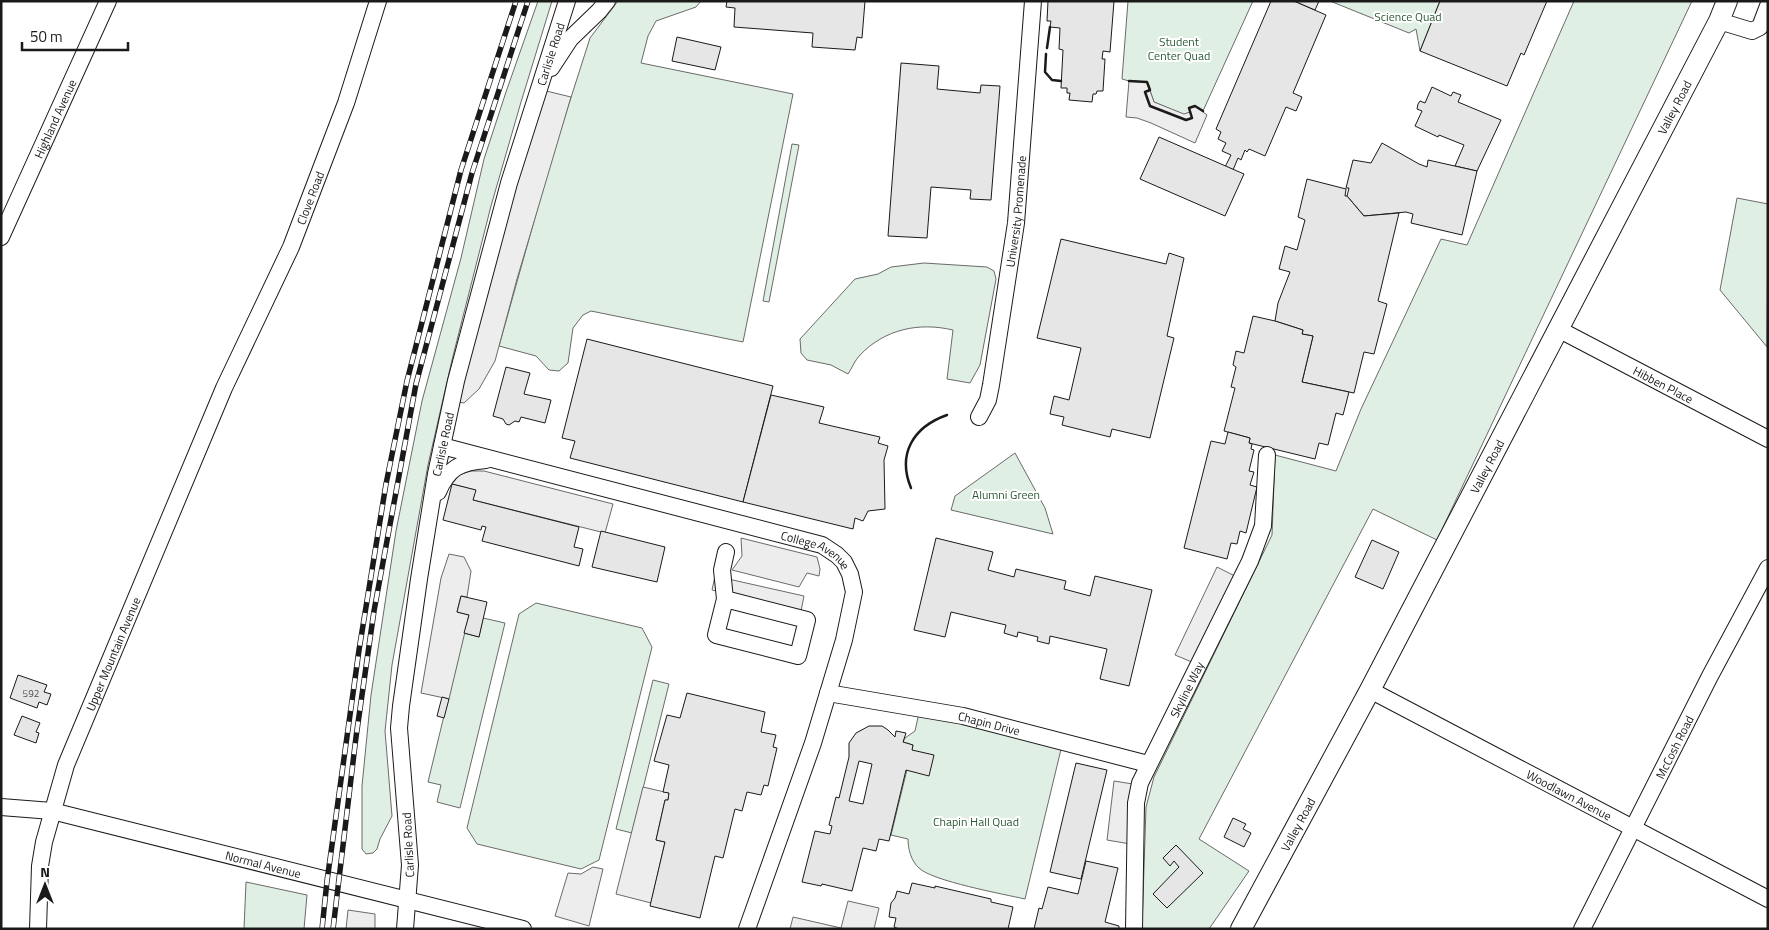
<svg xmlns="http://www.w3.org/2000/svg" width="1769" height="930" font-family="'Titillium Web',sans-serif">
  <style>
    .green { fill: #e0efe3; stroke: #6a6a6a }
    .parking { fill: #ededed; stroke: #6a6a6a }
    .building { fill: #e6e6e6; stroke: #1a1a1a; fill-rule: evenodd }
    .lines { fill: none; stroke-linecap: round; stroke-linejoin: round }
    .minor-casing { stroke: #1a1a1a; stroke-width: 18 }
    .major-casing { stroke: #1a1a1a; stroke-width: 22 }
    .minor { stroke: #fff; stroke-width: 16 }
    .major { stroke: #fff; stroke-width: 20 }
    .rail-casing { stroke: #1a1a1a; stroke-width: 5.5 }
    .rail { stroke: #fff; stroke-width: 4; stroke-dasharray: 11; stroke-linecap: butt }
    .wall { stroke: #1a1a1a; stroke-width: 2.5 }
    .labels { text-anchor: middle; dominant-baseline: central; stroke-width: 4; stroke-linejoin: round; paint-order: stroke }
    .number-label { font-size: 10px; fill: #4d4d4d }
    .park-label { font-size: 12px; fill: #2b5a34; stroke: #fff }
    .street-label { font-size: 12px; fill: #1a1a1a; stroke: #fff }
  </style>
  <rect width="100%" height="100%" fill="#fff"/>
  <!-- green -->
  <g class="green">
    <polygon points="538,1 552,1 521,102 491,206 452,360 428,465 392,665 385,731 392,816 380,839 377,849 373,853 366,854 362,849 362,786 371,695 396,531 422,401 461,258 484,159 506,92"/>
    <polygon points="618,1 701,1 696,7 656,21 648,36 641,63 793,94 743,342 591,311 583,315 573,328 568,363 559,371 549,370 536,356 499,346 552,157 590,38"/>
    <polygon points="1128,1 1253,1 1203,111 1195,106 1190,112 1184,115 1154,102 1147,82 1129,81 1122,79"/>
    <polygon points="1330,1 1440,1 1420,51 1416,29 1409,33"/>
    <polygon points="1574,1 1692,1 1437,540 1373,509 1199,839 1249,871 1209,929 1142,929 1146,807 1154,777 1272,535 1275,455 1336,471 1361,409 1441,239 1467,245"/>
    <polygon points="792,144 799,145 769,302 763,301"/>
    <polygon points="1737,198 1768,204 1767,347 1720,290"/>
    <path d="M924,263L987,267L994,271L996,279L980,365L970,383L947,379L953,330C919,322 885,329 860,355C855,360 852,368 848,374L831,365L807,360L801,353L800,339L855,279L878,274L891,267Z"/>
    <polygon points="1015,453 1045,508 1053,534 951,510 955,496"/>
    <polygon points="536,603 642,628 652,647 599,860 581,869 477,844 467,828 519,614"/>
    <polygon points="483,618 505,623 460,808 437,802 441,785 428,782 464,633 479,637"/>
    <polygon points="653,680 669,684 632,833 616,829"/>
    <path d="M920,708L1063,741L1025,899C1003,894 932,881 919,868C911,861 908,849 908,839L891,835L913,745L903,742L905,738L915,731Z"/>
    <polygon points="246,882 307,895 304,929 244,929"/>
  </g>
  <!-- parking -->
  <g class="parking">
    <polygon points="1129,81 1147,82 1154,102 1184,114 1190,112 1189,108 1195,106 1207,115 1195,143 1151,123 1137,118 1126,117"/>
    <polygon points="538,89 571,97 517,279 495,361 479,389 464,403 452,401"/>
    <polygon points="471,471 484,471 613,504 605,533 473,500 475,490 452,484 459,475"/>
    <polygon points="741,538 817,557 820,569 819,576 807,573 799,587 732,570 742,556"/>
    <polygon points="449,554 464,557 471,571 467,597 461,596 457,612 469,615 449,699 421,693 441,578"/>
    <polygon points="1217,567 1241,579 1199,665 1175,655"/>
    <polygon points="715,576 804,596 801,611 712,590"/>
    <polygon points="1114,781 1139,785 1136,845 1107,840"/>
    <polygon points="643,787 669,793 668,800 665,800 656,840 665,842 651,903 616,894"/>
    <polygon points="593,867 603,869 589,926 555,916 568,873 581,874"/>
    <polygon points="848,901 879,908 874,929 790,929 793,917 841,928"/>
    <polygon points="348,910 375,914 375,929 346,929"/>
  </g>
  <!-- building -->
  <g class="building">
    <polygon points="727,1 865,1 862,38 857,37 855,50 812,47 813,33 734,27 735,8 726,7"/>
    <polygon points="1048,1 1114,1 1110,52 1103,51 1102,59 1105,59 1103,91 1097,91 1096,94 1093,94 1092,102 1069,100 1070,93 1067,93 1067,88 1061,88 1063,50 1059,49 1060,28 1050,27 1051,21 1047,21"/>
    <polygon points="1271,1 1294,1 1326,15 1293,93 1302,97 1296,111 1286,107 1265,156 1249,149 1247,152 1245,150 1241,160 1238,158 1233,170 1225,167 1231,155 1222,151 1226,143 1218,139 1221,132 1216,129"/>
    <polygon points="1294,1 1319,1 1315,10"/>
    <polygon points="1440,1 1547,1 1524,55 1521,53 1507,86 1420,51"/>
    <polygon points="677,37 721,47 715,70 672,61"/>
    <polygon points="901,63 939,66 937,89 980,93 981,85 1000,86 991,200 970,199 971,190 931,187 927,238 888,236"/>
    <polygon points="1432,87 1451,96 1453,92 1461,95 1458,102 1501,120 1477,171 1455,166 1464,145 1439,135 1438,137 1415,126 1422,111 1417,109 1418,104 1420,101 1425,103"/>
    <polygon points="1159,137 1244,174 1225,216 1140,179"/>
    <polygon points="1382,143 1419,164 1427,167 1428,160 1477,171 1462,235 1411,223 1413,214 1406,212 1364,216 1347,196 1349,188 1346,188 1353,160 1371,163"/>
    <polygon points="1307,179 1346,189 1345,196 1347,196 1364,216 1399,213 1378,301 1387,304 1374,354 1364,352 1354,393 1302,382 1313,336 1302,334 1303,330 1275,321 1278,303 1290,272 1279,269 1285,246 1297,250 1305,220 1298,217"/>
    <polygon points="1061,239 1166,264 1169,253 1184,258 1167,336 1174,338 1150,438 1112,429 1110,437 1062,425 1064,417 1050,414 1054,396 1069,400 1081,348 1037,338"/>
    <polygon points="1253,316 1275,321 1303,330 1302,334 1313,336 1302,382 1349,392 1343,415 1336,413 1328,445 1319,443 1315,459 1249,443 1250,438 1224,431 1235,388 1231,387 1236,367 1233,365 1236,351 1244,353"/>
    <polygon points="587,339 773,386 743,502 570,458 575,441 562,438"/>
    <polygon points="506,367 530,373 524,394 551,400 545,423 521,417 519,422 515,421 509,425 506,424 503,419 493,416"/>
    <polygon points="771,395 824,407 819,423 880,437 878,443 888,446 884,460 885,509 868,511 863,521 855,518 853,529 743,502"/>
    <polygon points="1228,432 1250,438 1249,443 1252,444 1251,449 1254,450 1249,471 1254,472 1250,485 1257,487 1246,533 1240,531 1237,544 1231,543 1227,559 1184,548 1211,441 1225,444"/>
    <polygon points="452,484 476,490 473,500 579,527 574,547 583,549 579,566 482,541 486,527 482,526 481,530 443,520"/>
    <polygon points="601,531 665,547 657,582 592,567"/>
    <polygon points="936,538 993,552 988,570 1014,577 1016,569 1066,581 1064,589 1090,596 1095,576 1152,590 1129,686 1100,679 1107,649 1050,636 1049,644 1037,641 1038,637 1018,632 1017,637 1004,633 1006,625 951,612 945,637 914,630"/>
    <polygon points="1372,540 1399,552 1383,589 1355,577"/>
    <polygon points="461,596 487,602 479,637 464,633 469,615 457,612"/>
    <polygon points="18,675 47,685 44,692 51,694 47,705 39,702 37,708 10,698"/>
    <polygon points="687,693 765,712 761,732 776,735 773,747 777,748 768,786 764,785 761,795 747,792 742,811 735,809 723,858 715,856 700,918 650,906 665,842 656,840 665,800 668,800 669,793 663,792 669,765 654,761 667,715 680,718"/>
    <polygon points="442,697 449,699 444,718 437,716"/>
    <polygon points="22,716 40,723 36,732 39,733 36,743 14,735"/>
    <path d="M869,726H882L888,730L895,737L896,731L906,733L903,742L913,745L912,750L934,755L929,776L906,770L889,841L879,839L876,851L863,848L852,891L822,884L821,886L802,882L815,831L830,834L832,826L829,825L836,797L839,798L849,757V743L856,733ZM859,761L872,764L863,804L849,801Z"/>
    <polygon points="1076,763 1107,770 1081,879 1050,872"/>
    <polygon points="1233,818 1246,824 1243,829 1251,833 1244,847 1224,837"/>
    <polygon points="1176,845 1203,873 1167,908 1153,894 1179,867 1174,861 1170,866 1163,858"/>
    <polygon points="1086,861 1118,868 1105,922 1119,926 1119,929 1034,929 1039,908 1042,909 1048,887 1078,894"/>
    <polygon points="912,883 935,888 935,886 991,899 991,902 1013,907 1008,929 899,929 894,927 896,918 889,917 891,903 895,898 897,891 909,894"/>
  </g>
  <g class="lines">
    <!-- minor casing -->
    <g class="minor-casing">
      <g id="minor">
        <polyline points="1719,21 1752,31 1760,27 1768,6"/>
        <polyline points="551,68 570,39 599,11 607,1"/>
        <path id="s1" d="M1,237L108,1"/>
        <path id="s2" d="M1558,329L1768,439"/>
        <path id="s3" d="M979,417L988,400L991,385L1016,223L1033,1"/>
        <path id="s4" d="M442,446L822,545L837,555L844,562L850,574L854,592L844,640L813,743L747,929"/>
        <path d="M438,492C448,468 460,462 486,460"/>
        <polyline points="725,599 716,635 798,656 807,620 725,599 722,570 726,552"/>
        <path id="s5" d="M1370,690L1768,899"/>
        <path id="s6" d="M828,693L963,716L1148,764"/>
        <path id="s7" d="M1,807L52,811L523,929"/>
        <path id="s8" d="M38,929L40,866L44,842L66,765L224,388L291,247L346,103L378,1"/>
        <path id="s9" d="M405,929L410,865L399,728L401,706L419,579L436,474L456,381L509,183L567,1"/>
        <path id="s10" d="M1134,929L1136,803L1140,783L1250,561L1263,526L1267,455"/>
        <path id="s11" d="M1582,929L1710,676L1768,568"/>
      </g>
    </g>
    <!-- major casing -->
    <g class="major-casing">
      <g id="major">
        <path id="s12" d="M1241,929L1370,690L1719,21L1727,1"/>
      </g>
    </g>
    <!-- minor -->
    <use href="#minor" class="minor"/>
    <!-- major -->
    <use href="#major" class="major"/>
    <!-- rail casing -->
    <g class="rail-casing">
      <g id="rail">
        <polyline points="322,929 327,881 359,650 386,484 407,381 461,170 516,1"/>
        <polyline points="333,929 356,737 374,611 416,384 472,173 528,1"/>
      </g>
    </g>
    <!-- rail -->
    <use href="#rail" class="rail"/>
    <!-- wall -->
    <g class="wall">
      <polyline points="1047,48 1050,27"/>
      <polyline points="1046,54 1045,72 1052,80 1061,81"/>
      <polyline points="1129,81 1147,82 1150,90 1145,92 1150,106 1186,120 1192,118 1189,108 1195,106 1203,111"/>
      <path d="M911,488C897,454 913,427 947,415"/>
    </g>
  </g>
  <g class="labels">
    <!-- number labels -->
    <g class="number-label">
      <text x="31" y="693">592</text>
    </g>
    <!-- park labels -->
    <g class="park-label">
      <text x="1408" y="16">Science Quad</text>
      <text x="1179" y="41">Student<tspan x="1179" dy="14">Center Quad</tspan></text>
      <text x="1006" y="494">Alumni Green</text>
      <text x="976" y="821">Chapin Hall Quad</text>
    </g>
    <!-- street labels -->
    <g class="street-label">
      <text stroke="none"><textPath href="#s9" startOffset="894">Carlisle Road</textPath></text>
      <text stroke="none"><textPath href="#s12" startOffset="929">Valley Road</textPath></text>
      <text stroke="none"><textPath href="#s1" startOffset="130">Highland Avenue</textPath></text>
      <text stroke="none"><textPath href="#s8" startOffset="785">Clove Road</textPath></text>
      <text stroke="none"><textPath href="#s3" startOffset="210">University Promenade</textPath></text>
      <text stroke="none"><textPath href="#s2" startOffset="119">Hibben Place</textPath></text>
      <text stroke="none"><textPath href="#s9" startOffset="489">Carlisle Road</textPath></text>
      <text stroke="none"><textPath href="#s12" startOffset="524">Valley Road</textPath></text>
      <text stroke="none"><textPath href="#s4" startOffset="389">College Avenue</textPath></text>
      <text stroke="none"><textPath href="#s8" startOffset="288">Upper Mountain Avenue</textPath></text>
      <text stroke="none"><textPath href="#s10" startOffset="251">Skyline Way</textPath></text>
      <text stroke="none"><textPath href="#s6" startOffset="164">Chapin Drive</textPath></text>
      <text stroke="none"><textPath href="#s11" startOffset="204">McCosh Road</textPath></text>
      <text stroke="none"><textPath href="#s5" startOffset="225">Woodlawn Avenue</textPath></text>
      <text stroke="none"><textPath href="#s12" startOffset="119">Valley Road</textPath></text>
      <text transform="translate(408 845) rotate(-93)">Carlisle Road</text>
      <text stroke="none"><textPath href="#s7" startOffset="269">Normal Avenue</textPath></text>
    </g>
  </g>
  <!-- border -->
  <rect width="1769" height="930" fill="none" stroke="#1a1a1a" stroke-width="5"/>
  <!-- north arrow -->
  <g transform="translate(45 885)" stroke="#ffffff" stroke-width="4" paint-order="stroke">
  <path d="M0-4L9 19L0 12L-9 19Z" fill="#1a1a1a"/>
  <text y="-8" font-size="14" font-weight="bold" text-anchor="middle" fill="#1a1a1a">N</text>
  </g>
  <!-- scale -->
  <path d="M22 42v8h106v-8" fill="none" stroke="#1a1a1a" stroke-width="2.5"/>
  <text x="30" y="42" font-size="15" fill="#1a1a1a" stroke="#ffffff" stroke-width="4" paint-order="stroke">50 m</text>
</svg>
